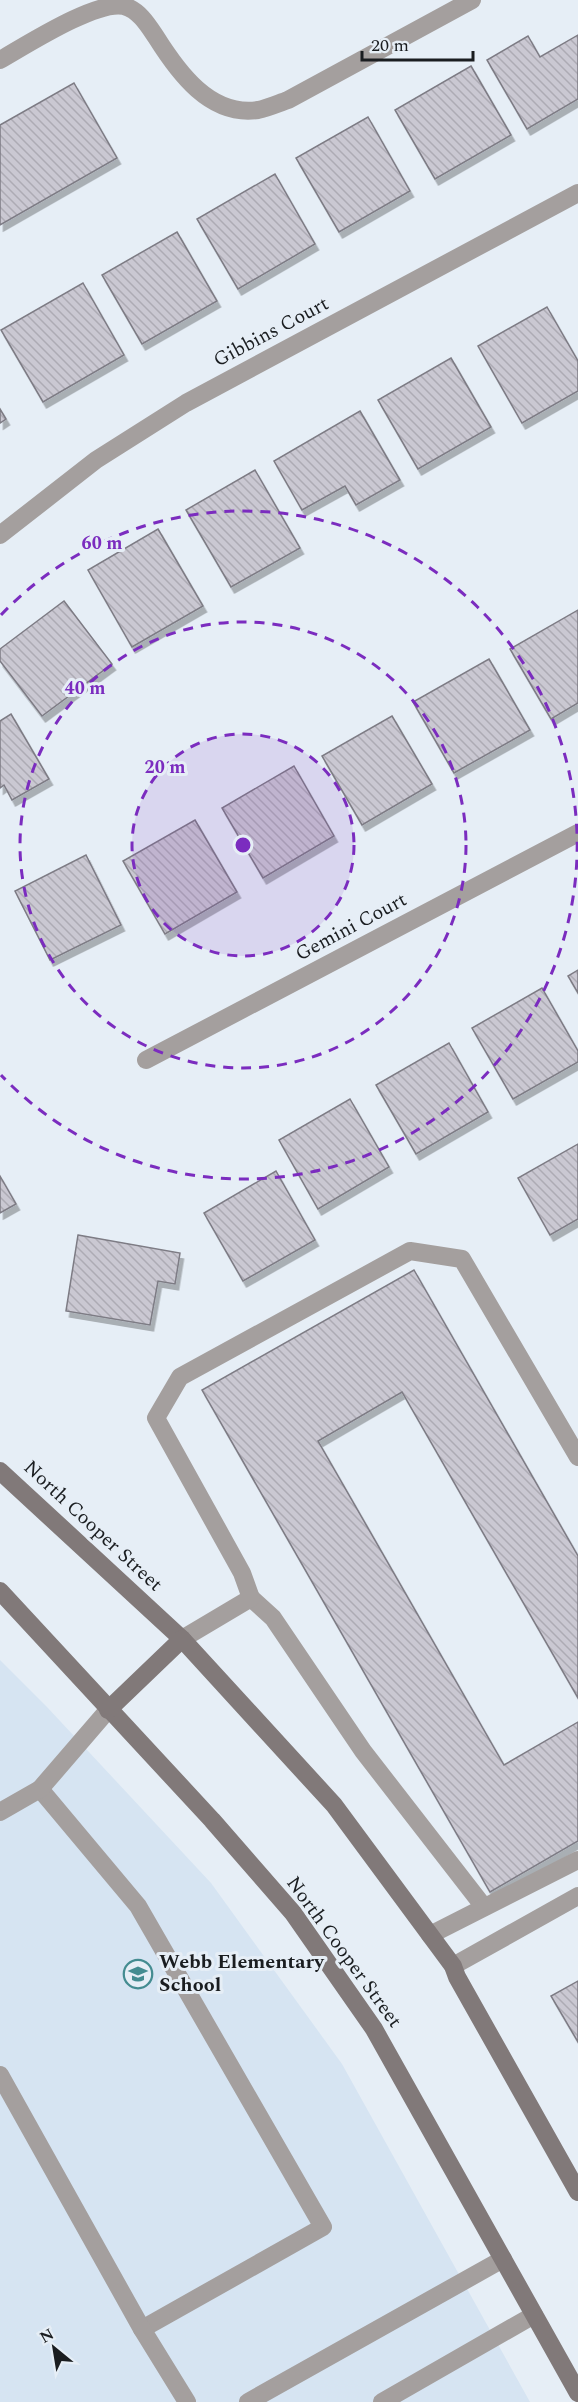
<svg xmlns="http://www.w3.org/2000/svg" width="578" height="2402" font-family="Spectral,serif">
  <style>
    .built { fill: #d6e4f2 }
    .building { fill: url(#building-back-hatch); stroke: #7d7b84; stroke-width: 1.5; filter: url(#shadow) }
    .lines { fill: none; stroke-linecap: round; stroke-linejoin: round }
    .lane { stroke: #a49f9e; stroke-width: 18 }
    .street { stroke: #a49f9e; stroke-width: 18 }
    .secondary { stroke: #817979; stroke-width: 18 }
    .ring { fill: none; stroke: #7b2cbf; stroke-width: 3; stroke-dasharray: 10 8 }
    .labels { text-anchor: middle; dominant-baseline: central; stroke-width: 6; stroke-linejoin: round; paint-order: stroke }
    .street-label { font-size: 20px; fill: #1a1d20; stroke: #e6eef6 }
    .poi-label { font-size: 20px; font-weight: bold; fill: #1a1d20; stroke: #e6eef6; text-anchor: start }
    .centre { fill: #7b2cbf; stroke: #e6eef6; stroke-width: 3 }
    .ring-label { font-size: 18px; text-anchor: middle; font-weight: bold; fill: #7b2cbf; stroke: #e6eef6; stroke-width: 6; stroke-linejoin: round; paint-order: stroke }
  </style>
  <defs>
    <pattern id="building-back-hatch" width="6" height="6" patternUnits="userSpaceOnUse" patternTransform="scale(1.5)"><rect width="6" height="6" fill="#cac8d2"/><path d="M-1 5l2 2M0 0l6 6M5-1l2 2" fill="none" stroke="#adabb4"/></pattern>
    <filter id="shadow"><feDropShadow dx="3.5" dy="6" stdDeviation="0" flood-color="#0004"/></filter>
  </defs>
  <rect width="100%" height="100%" fill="#e6eef6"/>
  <!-- built -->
  <polygon class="built" points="0,1660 47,1707 211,1883 342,2064 530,2402 0,2402"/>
  <!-- building -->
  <g class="building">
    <polygon points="578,35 578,99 527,129 487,60 528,36 540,57"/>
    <polygon points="471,66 511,135 435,179 395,110"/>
    <polygon points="74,83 117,158 0,225 0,125"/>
    <polygon points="368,117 410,191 339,232 296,158"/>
    <polygon points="275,174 315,244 238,289 197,219"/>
    <polygon points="177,232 217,301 142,344 102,275"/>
    <polygon points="83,283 124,355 43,402 1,330"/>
    <polygon points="547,307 578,361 578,391 522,423 478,346"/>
    <polygon points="451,358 491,427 418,469 378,400"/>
    <polygon points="0,409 6,419 0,423"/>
    <polygon points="360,411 400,480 356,505 345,486 302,510 274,461"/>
    <polygon points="255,470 300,548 231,587 186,510"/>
    <polygon points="158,529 203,606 132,647 88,570"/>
    <polygon points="64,601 112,664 42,716 0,661 0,649"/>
    <polygon points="578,610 578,703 551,719 510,649"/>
    <polygon points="489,659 530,730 454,773 413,702"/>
    <polygon points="11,714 49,779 12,800 4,785 0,788 0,721"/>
    <polygon points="392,716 432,784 362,825 322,756"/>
    <polygon points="294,766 334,836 263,878 222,808"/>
    <polygon points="195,820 237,892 165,934 123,861"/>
    <polygon points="86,855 121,925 50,960 15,891"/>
    <polygon points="578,970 578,993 568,976"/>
    <polygon points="542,988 578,1051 578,1062 513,1099 472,1028"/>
    <polygon points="449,1043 488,1112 416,1154 376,1085"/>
    <polygon points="350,1099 389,1167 318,1209 279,1140"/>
    <polygon points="578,1144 578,1219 550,1235 518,1178"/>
    <polygon points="276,1171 315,1240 243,1281 204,1213"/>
    <polygon points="0,1176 16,1204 0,1213"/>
    <polygon points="78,1235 180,1253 175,1284 158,1281 150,1325 66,1311"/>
    <polygon points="414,1270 578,1556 578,1698 402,1392 318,1441 504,1765 578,1722 578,1841 490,1892 202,1390"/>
    <polygon points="578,1981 578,2042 551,1996"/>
  </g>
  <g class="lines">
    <!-- lane -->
    <g class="lane">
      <path d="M0,60C25,46 96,0 124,6C139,10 148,25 156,37C178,72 210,117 258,110C268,108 279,103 288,100L472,0"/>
      <polyline points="251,1598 273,1618 363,1751 484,1907"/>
      <polyline points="182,1639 251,1598 242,1573 156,1418 180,1377 410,1251 462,1259 578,1457"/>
      <polyline points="40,1789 138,1906 323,2227 142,2329"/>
      <polyline points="0,1812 40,1789 108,1710"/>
      <polyline points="430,1935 578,1860"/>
      <polyline points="453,1966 578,1896"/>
      <polyline points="0,2075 142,2329 187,2402"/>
      <polyline points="248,2402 503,2259"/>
      <polyline points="382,2402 534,2315"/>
    </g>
    <!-- street -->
    <g class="street">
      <polyline points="0,535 96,460 186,403 578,193"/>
      <polyline points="146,1060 578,833"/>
    </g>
    <!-- secondary -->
    <g class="secondary">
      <polyline points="0,1471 182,1639 334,1805 453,1966 457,1977 578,2192"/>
      <polyline points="0,1591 212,1820 293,1913 374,2029 578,2393"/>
      <polyline points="108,1710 182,1639"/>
    </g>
  </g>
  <!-- distance rings -->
  <circle cx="243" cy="845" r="111" fill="#7b2cbf" fill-opacity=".12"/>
  <g class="ring">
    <circle cx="243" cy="845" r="111"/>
    <circle cx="243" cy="845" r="223"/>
    <path d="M1 615A334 334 0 1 1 1 1075"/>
  </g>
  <!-- icons -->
  <defs>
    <g id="school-ring" transform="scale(1.5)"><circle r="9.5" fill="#e6eef6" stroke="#448c91" stroke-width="1.5"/><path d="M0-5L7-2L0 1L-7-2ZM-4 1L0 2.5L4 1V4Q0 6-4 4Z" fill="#448c91"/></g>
  </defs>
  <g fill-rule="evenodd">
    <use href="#school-ring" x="138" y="1974"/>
  </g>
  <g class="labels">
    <!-- street labels -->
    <g class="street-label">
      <text transform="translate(271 332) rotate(-28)">Gibbins Court</text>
      <text transform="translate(351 927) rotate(-28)">Gemini Court</text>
      <text transform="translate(93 1526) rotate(43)">North Cooper Street</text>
      <text transform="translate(344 1952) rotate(54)">North Cooper Street</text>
    </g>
    <!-- poi labels -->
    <g class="poi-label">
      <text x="159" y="1962">Webb Elementary<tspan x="159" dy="23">School</tspan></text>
    </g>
  </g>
  <circle cx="243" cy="845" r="9" class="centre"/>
  <g class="ring-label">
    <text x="102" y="549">60 m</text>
    <text x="85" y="694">40 m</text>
    <text x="165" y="773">20 m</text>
  </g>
  <!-- north arrow -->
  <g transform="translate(54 2348) rotate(330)" stroke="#e6eef6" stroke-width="4.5" paint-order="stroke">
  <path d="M0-4.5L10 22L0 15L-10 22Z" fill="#1a1d20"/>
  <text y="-9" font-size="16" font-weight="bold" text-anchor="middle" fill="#1a1d20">N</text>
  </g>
  <!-- scale -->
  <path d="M362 51v9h111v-9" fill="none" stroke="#1a1d20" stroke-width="3"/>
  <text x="371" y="51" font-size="18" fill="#1a1d20" stroke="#e6eef6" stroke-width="4.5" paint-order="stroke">20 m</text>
</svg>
